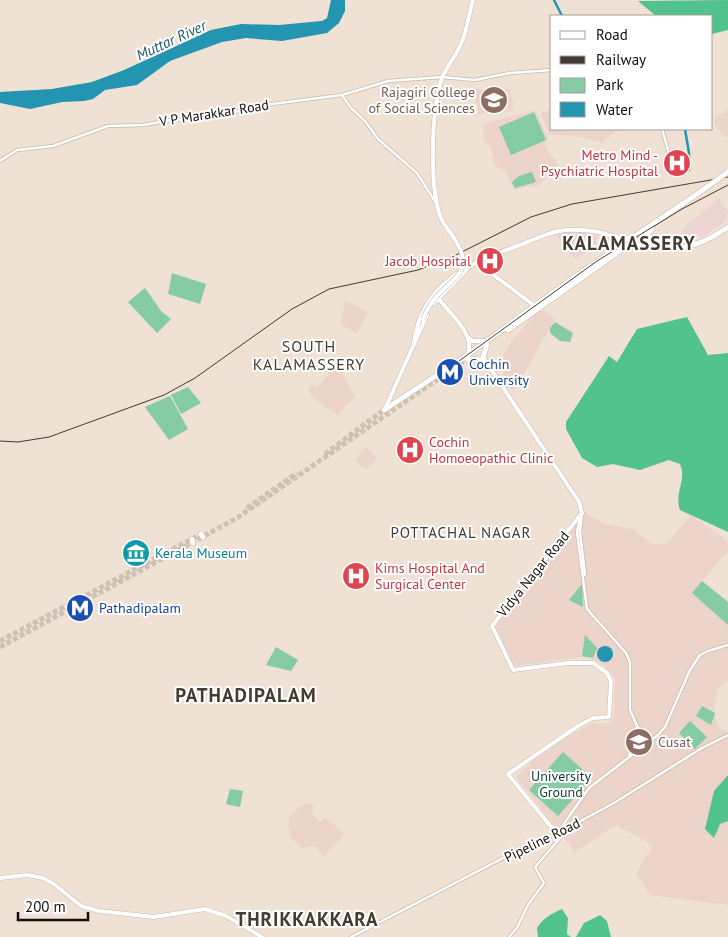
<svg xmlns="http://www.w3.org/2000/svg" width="728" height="937" font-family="'PT Sans',sans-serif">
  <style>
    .commercial { fill: #edd3d1 }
    .education { fill: #ecd4cb }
    .green { fill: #84cba6 }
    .forest { fill: #52c38f }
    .water { fill: #2495b0 }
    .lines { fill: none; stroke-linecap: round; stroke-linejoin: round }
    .canal { stroke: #2495b0; stroke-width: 2.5 }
    .highway-tunnel { stroke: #cec2b5; stroke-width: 5; stroke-dasharray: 5 2.5; stroke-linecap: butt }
    .minor-casing { stroke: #c7baac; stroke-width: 4 }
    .major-casing { stroke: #c7baac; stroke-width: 5 }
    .highway-casing { stroke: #c7baac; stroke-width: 6 }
    .minor { stroke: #fff; stroke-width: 2.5 }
    .major { stroke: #fff; stroke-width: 4 }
    .highway { stroke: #fff; stroke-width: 5 }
    .rail { stroke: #423b34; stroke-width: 1 }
    .major-bridge-casing { stroke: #c7baac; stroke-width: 5; stroke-linecap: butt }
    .highway-bridge-casing { stroke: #c7baac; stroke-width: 6; stroke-linecap: butt }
    .major-bridge { stroke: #fff; stroke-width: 4 }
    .highway-bridge { stroke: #fff; stroke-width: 5 }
    .labels { text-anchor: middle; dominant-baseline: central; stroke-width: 4; stroke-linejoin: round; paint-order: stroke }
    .education-label { font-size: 14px; fill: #785e54; stroke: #fff; text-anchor: end }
    .street-label { font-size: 14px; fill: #140f0a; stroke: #fff }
    .health-label { font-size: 14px; fill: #be3a42; stroke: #fff; text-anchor: end }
    .transit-label { font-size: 14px; fill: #164399; stroke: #fff; text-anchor: start }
    .culture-label { font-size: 14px; fill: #0d838f; stroke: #fff; text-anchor: start }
    .park-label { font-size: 14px; fill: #0f3f2a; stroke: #fff }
    .water-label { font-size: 15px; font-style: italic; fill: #1f5967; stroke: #fff }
    .neighbourhood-label { font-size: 15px; letter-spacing: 1px; fill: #453b2f; stroke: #fff }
    .quarter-label { font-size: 16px; letter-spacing: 1px; fill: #453b2f; stroke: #fff }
    .district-label { font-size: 19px; font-weight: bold; letter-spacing: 1px; fill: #453b2f; stroke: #fff }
  </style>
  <rect width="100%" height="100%" fill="#efe1d3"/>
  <!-- commercial -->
  <g class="commercial">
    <polygon points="719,199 728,211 726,220 706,235 690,239 681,237 682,229"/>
    <polygon points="565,232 599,232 596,244 578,258 574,258 556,235"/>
  </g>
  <!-- education -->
  <g class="education">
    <polygon points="474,89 510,89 514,111 479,114"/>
    <polygon points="552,109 552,129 618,130 602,143 582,137 549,134 541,113"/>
    <polygon points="728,109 728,137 727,138 714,124 714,119"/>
    <polygon points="535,110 548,138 544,144 558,165 538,187 530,186 514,190 506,173 495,165 491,147 484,141 483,124"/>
    <polygon points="345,300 368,312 357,334 341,324"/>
    <polygon points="538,311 544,311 555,319 514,391 503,384 504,354 511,342"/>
    <polygon points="333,359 355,396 338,415 313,398 308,389 312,385 317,388 321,383 328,375 326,368"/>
    <polygon points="366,447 377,458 366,470 355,460"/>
    <polygon points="580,510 605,524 633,529 652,544 666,544 691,515 728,541 728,551 702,581 728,603 728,680 718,688 713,713 720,728 728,732 728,905 650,895 636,873 653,845 616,825 575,852 516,777 552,743 592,724 610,723 614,716 615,678 604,665 591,658 582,657 514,666 494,627 550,559"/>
    <polygon points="308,803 314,806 312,815 320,822 326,818 345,834 323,857 317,848 313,846 302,848 290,837 288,819 299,807"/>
  </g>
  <!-- green -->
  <g class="green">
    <polygon points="534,112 546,140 511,155 499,127"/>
    <polygon points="532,172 536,182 515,188 512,182 519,176"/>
    <polygon points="172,273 206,284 200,304 168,294"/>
    <polygon points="145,288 161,311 171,319 157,333 128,302"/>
    <polygon points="555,322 573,333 570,342 560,341 550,333 550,328"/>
    <polygon points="188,387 201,403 181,414 171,395"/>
    <polygon points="170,396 188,429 169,440 145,407"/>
    <polygon points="702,581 728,602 728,625 692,593"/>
    <polygon points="582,584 583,607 569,600"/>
    <polygon points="585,635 597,648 593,658 582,656"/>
    <polygon points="276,647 298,660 291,671 266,665"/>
    <polygon points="702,706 715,713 711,725 696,716"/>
    <polygon points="690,721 707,737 695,749 679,733"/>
    <polygon points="563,752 592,778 558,816 529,790"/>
    <polygon points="230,789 243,791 240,807 226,804"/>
  </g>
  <!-- forest -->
  <g class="forest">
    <polygon points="728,0 728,30 712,34 712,16 656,16 638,1"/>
    <path d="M687,317L708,355L728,353V532L680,510C674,493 687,480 680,464L669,460L640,470L613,464L597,467L582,458L566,429V422L609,356L617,362L637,329Z"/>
    <polygon points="728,775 728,821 720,824 714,838 705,829 714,791"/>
    <path d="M562,909L568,918L567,934L571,937H538L537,928C543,918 551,914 562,909Z"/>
    <polygon points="600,915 607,921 611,937 576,937 584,923"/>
  </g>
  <!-- water -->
  <g class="water">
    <polygon points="331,0 345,0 345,11 339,23 327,33 282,41 246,38 222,42 170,61 137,85 105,90 93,99 84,101 62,102 30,109 0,103 0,92 52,89 92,82 124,70 211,30 241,24 279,25 322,21 327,18"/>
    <circle cx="605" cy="654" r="8"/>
  </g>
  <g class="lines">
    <!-- canal -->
    <g class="canal">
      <polyline points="554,0 562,16"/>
      <polyline points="685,129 689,153 689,170"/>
    </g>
    <!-- highway-tunnel -->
    <g class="highway-tunnel">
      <polyline points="325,454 384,410"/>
      <polyline points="247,508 297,473"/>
      <polyline points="0,641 205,532"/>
      <polyline points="0,647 237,518 467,359"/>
    </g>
    <!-- minor casing -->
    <g class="minor-casing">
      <g id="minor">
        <polyline points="342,95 351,108 365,121 378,139 417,173 436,203"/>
        <polyline points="662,129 675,175"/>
        <polyline points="0,161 17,150 53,146 108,126 144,125 170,120 201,119 272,104 342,95 388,81 442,77 475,80 510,73 552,70"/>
        <polyline points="582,513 580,532 585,575"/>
        <polyline points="580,518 577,532 587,609 626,653 630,662 630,710 637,726 650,740"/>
        <polyline points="629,756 637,726"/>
        <polyline points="351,937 530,844 562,831 614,803 702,748 728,735"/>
        <polyline points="509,937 517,928 528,905 544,883 535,867 561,837 563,825 589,788 658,735 665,727 690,670 700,655 708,651 728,645"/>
      </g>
    </g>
    <!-- major casing -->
    <g class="major-casing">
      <g id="major">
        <path d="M444,224C428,200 431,105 442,78C447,66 456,56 461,44C467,31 469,14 473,0"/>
        <polyline points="476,262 535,306"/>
        <path d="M437,297C448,311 476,335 468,354"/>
        <polyline points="433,304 468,268"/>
        <polyline points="469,338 472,341 485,341"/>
        <path d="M414,342C422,283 470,262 520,245C535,239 551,231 567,230C577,229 587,230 598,232C609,234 619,240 631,238"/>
        <polyline points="483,357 579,502 582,513"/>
        <polyline points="385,409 427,315"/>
        <polyline points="556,833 508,774 578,726 593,718 609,717 611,681 607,673 593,663 568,663 513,670 492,626 582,513"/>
        <polyline points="0,878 27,875 43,878 54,884 81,906 99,911 154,917 205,909 226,916 262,937"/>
      </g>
    </g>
    <!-- highway casing -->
    <g class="highway-casing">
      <g id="highway">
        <polyline points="616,237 619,242 617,248"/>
        <polyline points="648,245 644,237 652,229"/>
        <path d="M508,330L624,248C639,243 652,246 666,248C689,250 710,240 728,227"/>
        <polyline points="483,357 487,345"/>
        <polyline points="467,359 483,360"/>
        <polyline points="384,410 466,356 576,276 700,192"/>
        <polyline points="201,534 203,537"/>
        <polyline points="192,539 193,543"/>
      </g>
    </g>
    <!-- minor -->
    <use href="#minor" class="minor"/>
    <!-- major -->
    <use href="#major" class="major"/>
    <!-- highway -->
    <use href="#highway" class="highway"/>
    <!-- rail -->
    <g class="rail">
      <polyline points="448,369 597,261 682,209 728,185"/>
      <polyline points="0,441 18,442 49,437 164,395 195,378 292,309 329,289 418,270 456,255 531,217 572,204 728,177"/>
    </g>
    <!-- major-bridge casing -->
    <g class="major-bridge-casing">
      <path id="major-bridge" d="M423,319C441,272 490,282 444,224"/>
    </g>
    <!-- highway-bridge casing -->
    <g class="highway-bridge-casing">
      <polyline id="highway-bridge" points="700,192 728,172"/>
    </g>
    <!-- major-bridge -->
    <use href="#major-bridge" class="major-bridge"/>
    <!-- highway-bridge -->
    <use href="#highway-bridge" class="highway-bridge"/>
  </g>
  <!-- icons -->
  <defs>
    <g id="university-disc" transform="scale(1.4375)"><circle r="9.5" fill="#8d6e63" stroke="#fff"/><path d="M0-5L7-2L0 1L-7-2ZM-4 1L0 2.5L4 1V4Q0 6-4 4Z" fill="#fff"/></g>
    <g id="hospital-disc" transform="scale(1.4375)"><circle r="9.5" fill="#e0444e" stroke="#fff"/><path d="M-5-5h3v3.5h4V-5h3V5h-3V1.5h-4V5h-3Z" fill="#fff"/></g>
    <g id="metro-disc" transform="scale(1.4375)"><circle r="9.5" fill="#1a4fb4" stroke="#fff"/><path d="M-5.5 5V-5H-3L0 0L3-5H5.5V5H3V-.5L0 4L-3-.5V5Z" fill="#fff"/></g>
    <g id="museum-disc" transform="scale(1.4375)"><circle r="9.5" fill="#0f9aa8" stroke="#fff"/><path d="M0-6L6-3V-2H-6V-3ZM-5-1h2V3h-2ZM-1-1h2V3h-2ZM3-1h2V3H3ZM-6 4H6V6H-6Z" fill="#fff"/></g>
  </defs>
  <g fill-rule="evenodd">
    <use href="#university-disc" x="494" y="100"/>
    <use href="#hospital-disc" x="677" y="163"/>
    <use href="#hospital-disc" x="490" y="261"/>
    <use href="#metro-disc" x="450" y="372"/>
    <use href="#hospital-disc" x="410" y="450"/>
    <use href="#museum-disc" x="136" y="553"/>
    <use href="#hospital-disc" x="356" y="576"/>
    <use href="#metro-disc" x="80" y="608"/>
    <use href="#university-disc" x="639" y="742"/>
  </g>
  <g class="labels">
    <!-- education labels -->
    <g class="education-label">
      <text x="475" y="92">Rajagiri College<tspan x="475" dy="16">of Social Sciences</tspan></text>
      <text x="658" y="742" text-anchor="start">Cusat</text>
    </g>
    <!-- street labels -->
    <g class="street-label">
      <text transform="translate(214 113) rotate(-9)">V P Marakkar Road</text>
      <text transform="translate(533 574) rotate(-51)">Vidya Nagar Road</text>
      <text transform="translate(542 840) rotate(-26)">Pipeline Road</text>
    </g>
    <!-- health labels -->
    <g class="health-label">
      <text x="658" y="155">Metro Mind -<tspan x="658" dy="16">Psychiatric Hospital</tspan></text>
      <text x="471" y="261">Jacob Hospital</text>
      <text x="429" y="442" text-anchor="start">Cochin<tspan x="429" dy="16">Homoeopathic Clinic</tspan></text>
      <text x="375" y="568" text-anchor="start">Kims Hospital And<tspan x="375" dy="16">Surgical Center</tspan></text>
    </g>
    <!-- transit labels -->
    <g class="transit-label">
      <text x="469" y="364">Cochin<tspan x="469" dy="16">University</tspan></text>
      <text x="99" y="608">Pathadipalam</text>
    </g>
    <!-- culture labels -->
    <g class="culture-label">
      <text x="155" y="553">Kerala Museum</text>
    </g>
    <!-- park labels -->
    <g class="park-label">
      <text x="561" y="776">University<tspan x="561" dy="16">Ground</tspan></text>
    </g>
    <!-- water labels -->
    <g class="water-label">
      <text transform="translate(171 40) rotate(-25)">Muttar River</text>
    </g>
    <!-- neighbourhood labels -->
    <g class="neighbourhood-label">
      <text x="461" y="532">POTTACHAL NAGAR</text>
    </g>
    <!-- quarter labels -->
    <g class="quarter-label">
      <text x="309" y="346">SOUTH<tspan x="309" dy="18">KALAMASSERY</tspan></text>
    </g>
    <!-- district labels -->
    <g class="district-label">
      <text x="629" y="243">KALAMASSERY</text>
      <text x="246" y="695">PATHADIPALAM</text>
      <text x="307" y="919">THRIKKAKKARA</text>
    </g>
  </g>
  <!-- legend -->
  <rect x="550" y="15" width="162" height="115" fill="#ffffff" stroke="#a19f9d"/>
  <rect x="560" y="31" width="25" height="8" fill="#ffffff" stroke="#a19f9d"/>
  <text x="596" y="40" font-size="15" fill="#140f0a">Road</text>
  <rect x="560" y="56" width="25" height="8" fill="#423b34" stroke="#a19f9d"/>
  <text x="596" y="65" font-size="15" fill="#140f0a">Railway</text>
  <rect x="560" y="78" width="25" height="15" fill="#84cba6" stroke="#a19f9d"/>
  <text x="596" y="90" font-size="15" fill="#140f0a">Park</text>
  <rect x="560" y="102" width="25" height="15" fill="#2495b0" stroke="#a19f9d"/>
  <text x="596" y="115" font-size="15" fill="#140f0a">Water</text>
  <!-- scale -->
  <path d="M18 912v8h70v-8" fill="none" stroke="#140f0a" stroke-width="2.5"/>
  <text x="25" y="912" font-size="15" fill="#140f0a" stroke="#ffffff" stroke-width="4" paint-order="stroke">200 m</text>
</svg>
